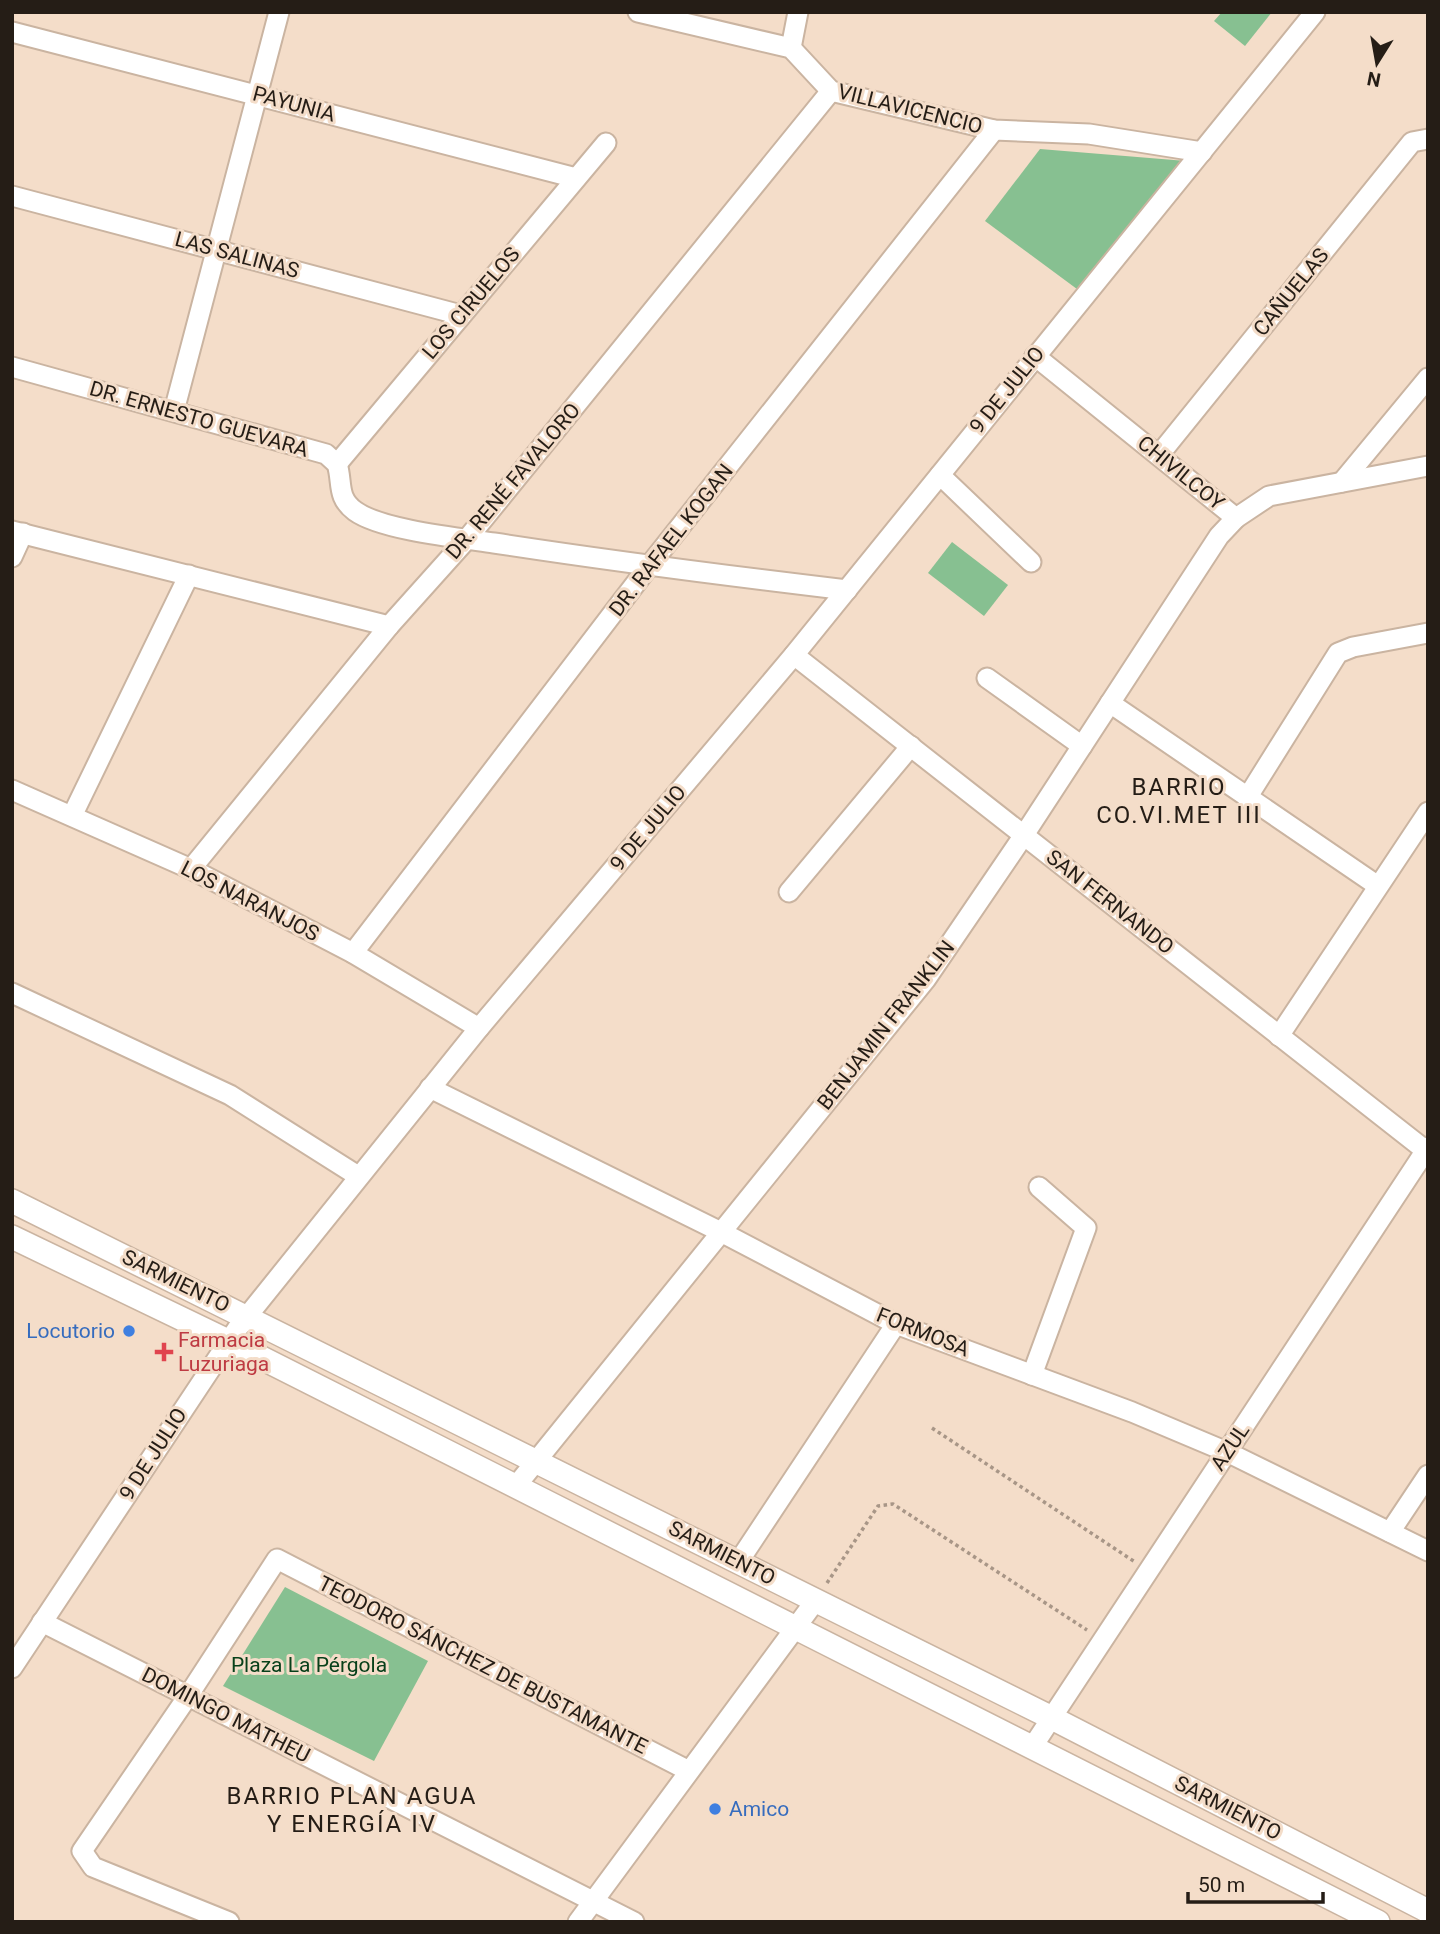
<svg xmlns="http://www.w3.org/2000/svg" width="1440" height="1934" font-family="Roboto,sans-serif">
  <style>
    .green { fill: #87c091 }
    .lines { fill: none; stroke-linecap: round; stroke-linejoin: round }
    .minor-casing { stroke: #cab4a1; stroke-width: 23 }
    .major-casing { stroke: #cab4a1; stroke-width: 26 }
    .path { stroke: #a89687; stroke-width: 3.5; stroke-dasharray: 3.5 3.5; stroke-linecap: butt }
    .minor { stroke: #fff; stroke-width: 19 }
    .major { stroke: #fff; stroke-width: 23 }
    .shop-dot { fill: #3f7fe0; stroke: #f4ddc9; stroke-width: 2.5 }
    .health-dot { fill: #e0444e; stroke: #f4ddc9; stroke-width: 2.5 }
    .labels { text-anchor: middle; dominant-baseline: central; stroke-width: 6; stroke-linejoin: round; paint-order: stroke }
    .street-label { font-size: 21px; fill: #251d16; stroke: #f4ddc9 }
    .shop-label { font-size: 21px; fill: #366cbe; stroke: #f4ddc9; text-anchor: end }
    .health-label { font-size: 21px; fill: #be3a42; stroke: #f4ddc9; text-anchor: start }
    .park-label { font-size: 21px; fill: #08401a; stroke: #f4ddc9 }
    .quarter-label { font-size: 24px; letter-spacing: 2px; fill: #251d16; stroke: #f4ddc9 }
  </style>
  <rect width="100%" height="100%" fill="#f4ddc9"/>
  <!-- green -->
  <g class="green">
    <polygon points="1222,12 1272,12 1245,46 1214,21"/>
    <polygon points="1040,149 1186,161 1081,292 985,221"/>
    <polygon points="952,542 1008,585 984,616 928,573"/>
    <polygon points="285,1587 428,1661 374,1761 223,1686"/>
  </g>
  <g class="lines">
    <!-- minor casing -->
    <g class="minor-casing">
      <g id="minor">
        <polyline points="638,12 791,48 831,91 994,130 1089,134 1202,152"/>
        <polyline points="12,32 576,178"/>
        <polyline points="791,48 798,12"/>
        <polyline points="12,196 461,315"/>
        <polyline points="1035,356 1236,518 1269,496 1428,466"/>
        <path d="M12,367L326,454L337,464C343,482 336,497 355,511C381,530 460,538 494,543C611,561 729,576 847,590"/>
        <polyline points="174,411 279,12"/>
        <polyline points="1159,455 1412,142 1428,139"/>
        <polyline points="337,464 606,143"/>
        <polyline points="940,475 1031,562"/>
        <polyline points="1342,482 1428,378"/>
        <polyline points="12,531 389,626"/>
        <polyline points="12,557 23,533"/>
        <polyline points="794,655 1425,1150"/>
        <polyline points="987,678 1082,746"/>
        <polyline points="1110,703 1378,886"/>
        <polyline points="12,790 191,869 353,953 479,1028"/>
        <polyline points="1247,798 1338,653 1353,647 1428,633"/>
        <polyline points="72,816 189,575"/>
        <polyline points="191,869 389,626 467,539 831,91"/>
        <polyline points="789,892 911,746"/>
        <polyline points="353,953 649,566 994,130"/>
        <polyline points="12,993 230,1095 358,1176"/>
        <polyline points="1279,1036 1428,812"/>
        <polyline points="430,1088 721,1232 896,1324 1132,1412 1227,1452 1428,1551"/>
        <polyline points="1032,1375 1086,1228 1039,1187"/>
        <polyline points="516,1486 926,979 1024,835 1219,536 1236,518"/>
        <polyline points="1390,1532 1428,1475"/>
        <polyline points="739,1561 896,1324"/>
        <polyline points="42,1622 634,1922"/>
        <polyline points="12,1668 237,1329 479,1028 794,655 1315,12"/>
        <polyline points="1033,1746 1428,1147"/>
        <polyline points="229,1922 93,1867 82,1851 188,1696 277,1559 689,1771"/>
        <polyline points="578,1922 816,1600"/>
      </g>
    </g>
    <!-- major casing -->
    <g class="major-casing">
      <g id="major">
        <polyline points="12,1201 1050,1717 1428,1911"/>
        <polyline points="12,1237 228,1341 1378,1922"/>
      </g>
    </g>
    <!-- path -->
    <g class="path">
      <polyline points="932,1428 1135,1562"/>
      <polyline points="827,1583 878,1506 893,1504 1087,1630"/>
    </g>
    <!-- minor -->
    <use href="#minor" class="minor"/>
    <!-- major -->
    <use href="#major" class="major"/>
  </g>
  <!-- markers -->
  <g class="shop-dot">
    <circle cx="129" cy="1331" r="7"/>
    <circle cx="715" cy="1809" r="7"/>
  </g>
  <path class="health-dot" d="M160.5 1341.5h7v7h7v7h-7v7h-7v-7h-7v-7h7z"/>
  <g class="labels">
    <!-- street labels -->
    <g class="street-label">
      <text transform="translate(294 104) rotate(15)">PAYUNIA</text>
      <text transform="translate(910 109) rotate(14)">VILLAVICENCIO</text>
      <text transform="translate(237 255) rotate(15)">LAS SALINAS</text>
      <text transform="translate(1291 292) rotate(-51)">CAÑUELAS</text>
      <text transform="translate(471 303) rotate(-50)">LOS CIRUELOS</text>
      <text transform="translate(1007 390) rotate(-51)">9 DE JULIO</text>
      <text transform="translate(199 419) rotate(16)">DR. ERNESTO GUEVARA</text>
      <text transform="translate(1181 473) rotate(39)">CHIVILCOY</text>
      <text transform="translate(513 481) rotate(-50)">DR. RENÉ FAVALORO</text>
      <text transform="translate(671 540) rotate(-52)">DR. RAFAEL KOGAN</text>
      <text transform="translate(648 828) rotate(-50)">9 DE JULIO</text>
      <text transform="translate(250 901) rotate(27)">LOS NARANJOS</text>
      <text transform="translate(1110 902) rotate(38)">SAN FERNANDO</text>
      <text transform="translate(886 1025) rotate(-52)">BENJAMIN FRANKLIN</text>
      <text transform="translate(176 1281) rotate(26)">SARMIENTO</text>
      <text transform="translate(923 1332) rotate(22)">FORMOSA</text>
      <text transform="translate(1230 1447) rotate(-56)">AZUL</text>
      <text transform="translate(153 1454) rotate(-57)">9 DE JULIO</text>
      <text transform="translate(722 1553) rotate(27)">SARMIENTO</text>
      <text transform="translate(483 1665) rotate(27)">TEODORO SÁNCHEZ DE BUSTAMANTE</text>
      <text transform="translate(226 1715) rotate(27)">DOMINGO MATHEU</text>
      <text transform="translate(1228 1808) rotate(27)">SARMIENTO</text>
    </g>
    <!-- shop labels -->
    <g class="shop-label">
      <text x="115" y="1331">Locutorio</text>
      <text x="729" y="1809" text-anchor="start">Amico</text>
    </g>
    <!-- health labels -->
    <g class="health-label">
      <text x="178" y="1340">Farmacia<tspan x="178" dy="24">Luzuriaga</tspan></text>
    </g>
    <!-- park labels -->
    <g class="park-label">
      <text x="309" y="1665">Plaza La Pérgola</text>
    </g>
    <!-- quarter labels -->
    <g class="quarter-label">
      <text x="1179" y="787">BARRIO<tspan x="1179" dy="28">CO.VI.MET III</tspan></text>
      <text x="352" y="1796">BARRIO PLAN AGUA<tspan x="352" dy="28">Y ENERGÍA IV</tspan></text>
    </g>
  </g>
  <!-- border -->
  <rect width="1440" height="1934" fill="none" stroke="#251d16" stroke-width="28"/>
  <!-- north arrow -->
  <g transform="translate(1377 63) rotate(191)" stroke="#f4ddc9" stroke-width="5" paint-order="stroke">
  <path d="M0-5L12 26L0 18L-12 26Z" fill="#251d16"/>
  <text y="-10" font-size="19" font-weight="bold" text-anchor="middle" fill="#251d16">N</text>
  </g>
  <!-- scale -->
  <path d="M1188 1892v10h135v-10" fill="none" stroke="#251d16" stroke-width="3.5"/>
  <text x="1198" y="1892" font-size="21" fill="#251d16" stroke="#f4ddc9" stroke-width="5" paint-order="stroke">50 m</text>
</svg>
